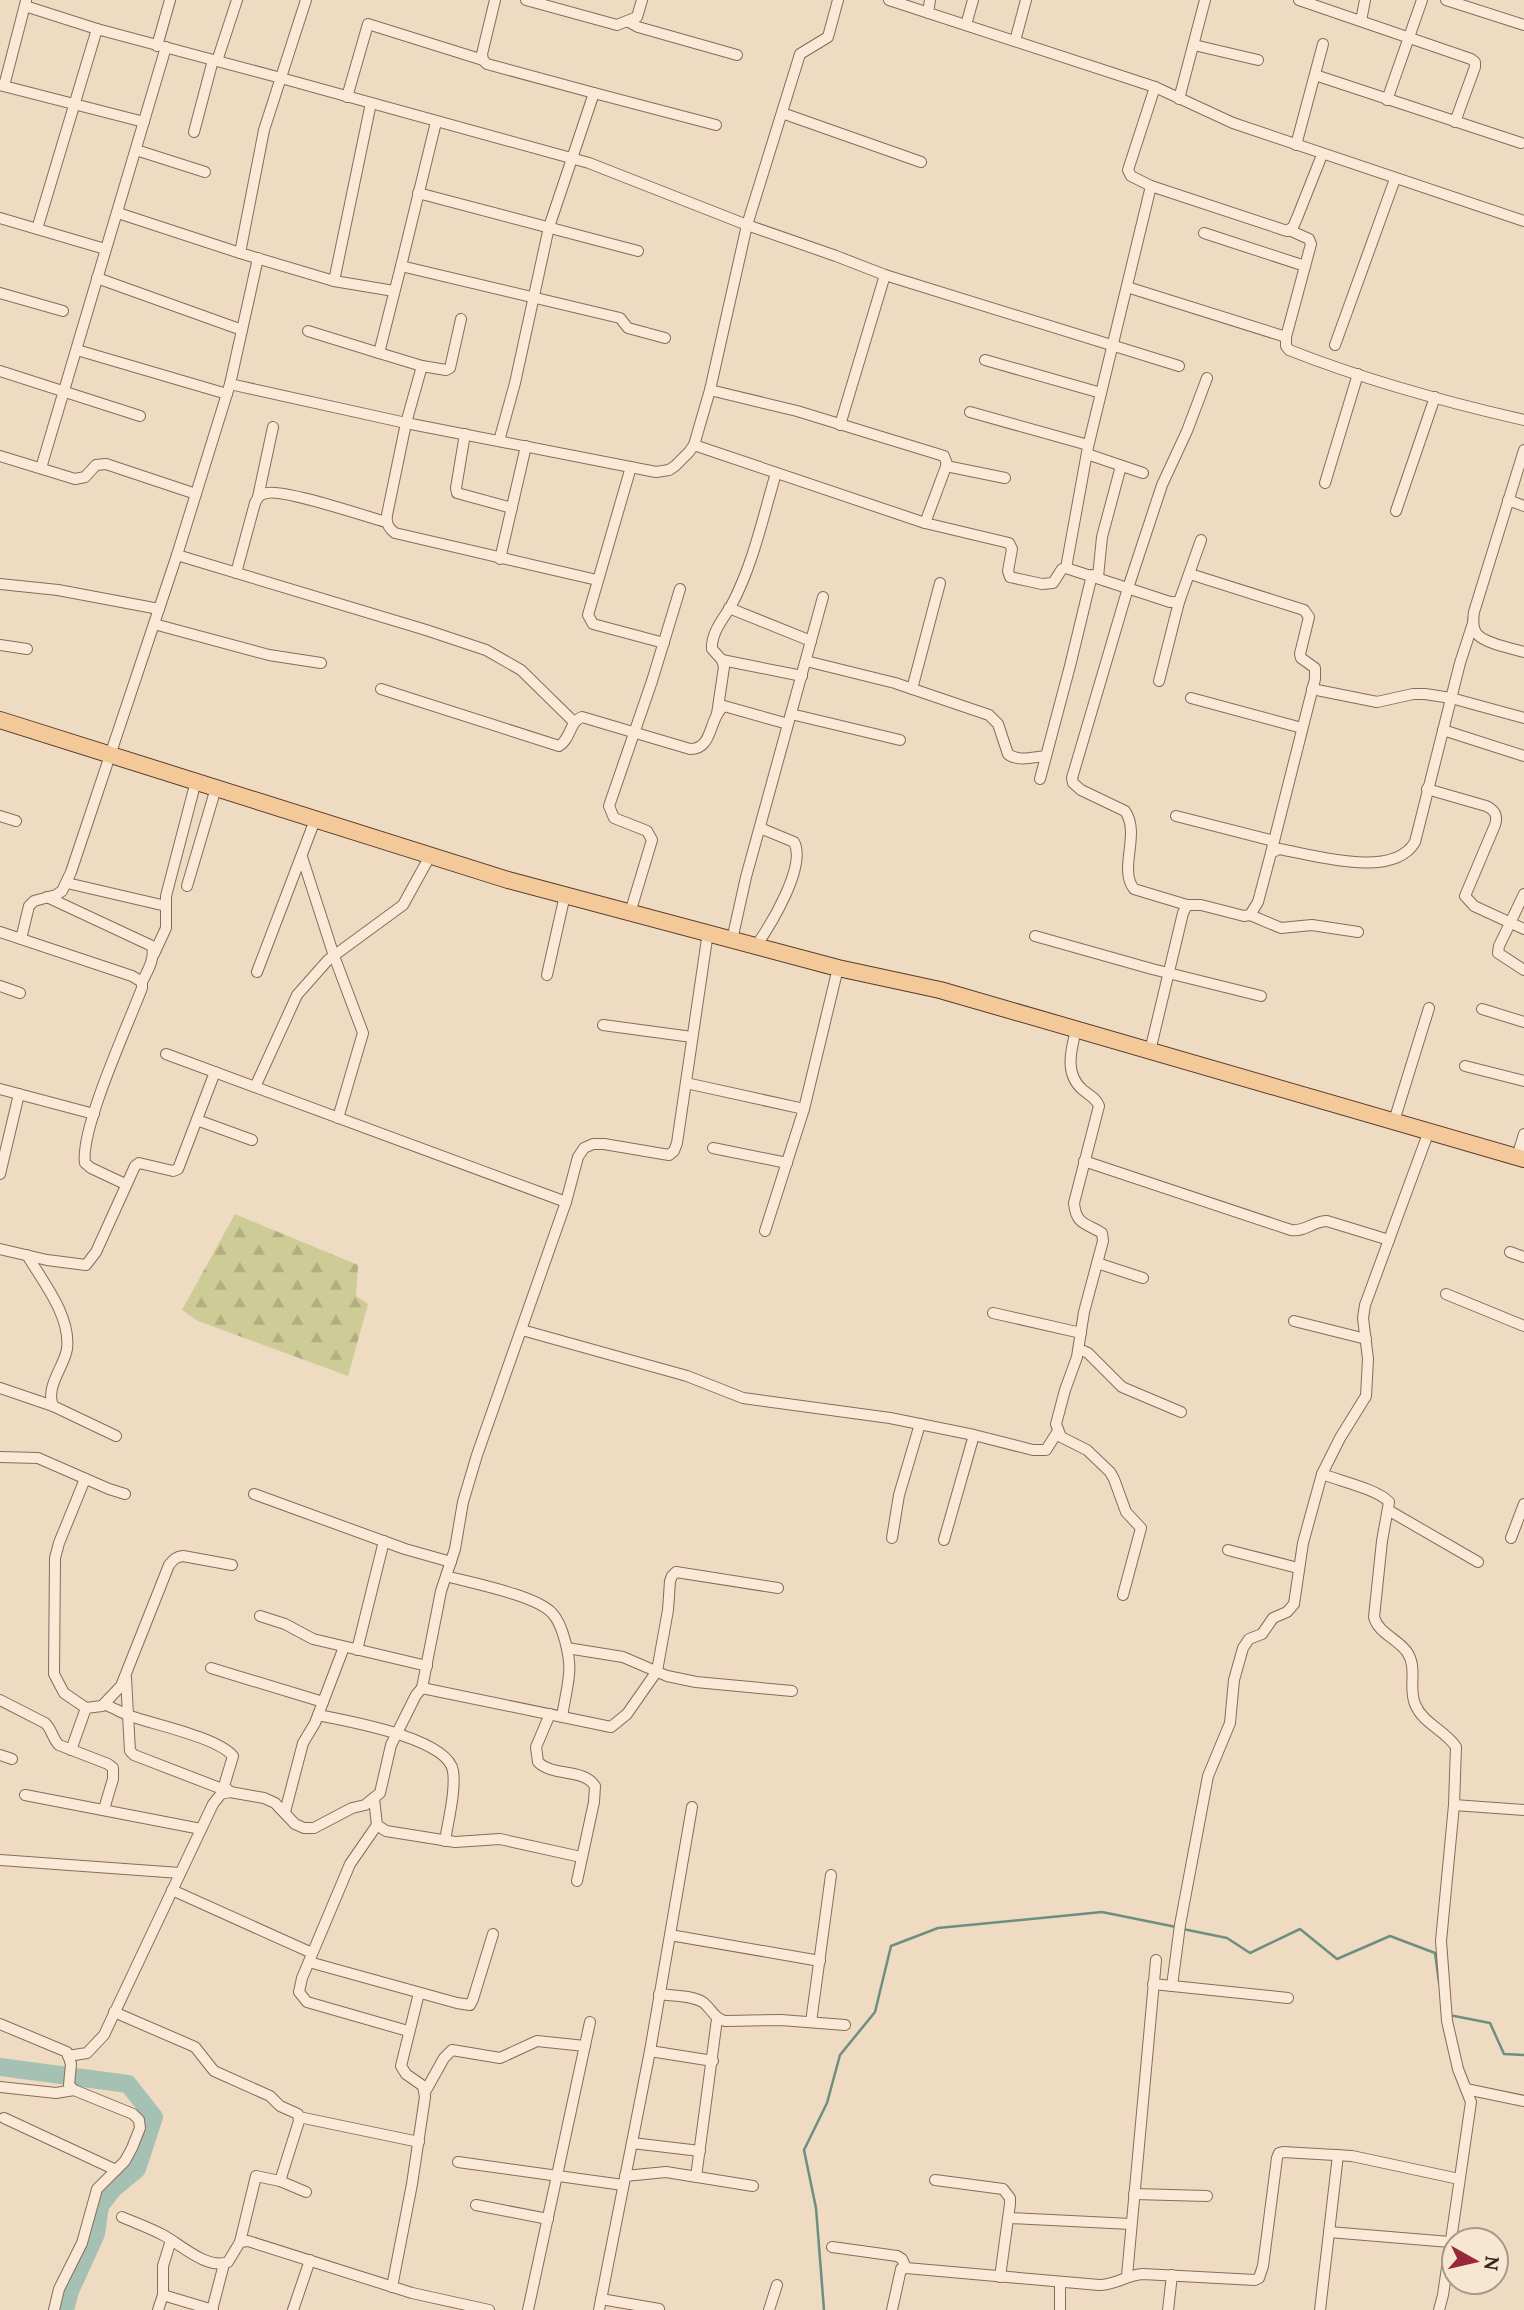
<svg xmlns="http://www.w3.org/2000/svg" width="1524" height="2310" font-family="Lora,serif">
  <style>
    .forest { fill: url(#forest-firs) }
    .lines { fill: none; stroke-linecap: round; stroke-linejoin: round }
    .stream { stroke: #6b9081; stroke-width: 2.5 }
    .river { stroke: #a5c1b4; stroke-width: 18 }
    .minor-casing { stroke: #896b59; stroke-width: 12 }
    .primary-casing { stroke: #573a2d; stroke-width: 18 }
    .minor { stroke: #f9e9d6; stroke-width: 10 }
    .primary { stroke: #f3c999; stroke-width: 16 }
  </style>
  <defs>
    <pattern id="forest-firs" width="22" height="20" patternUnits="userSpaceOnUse" patternTransform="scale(1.75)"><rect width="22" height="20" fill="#cdcb96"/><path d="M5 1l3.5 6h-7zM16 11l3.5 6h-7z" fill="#b1ae81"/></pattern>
  </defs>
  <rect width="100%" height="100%" fill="#efdbc2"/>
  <!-- forest -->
  <polygon class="forest" points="235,1214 358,1265 356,1296 368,1304 348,1376 198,1321 182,1310"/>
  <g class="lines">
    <!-- stream -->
    <g class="stream">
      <polyline points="1183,1929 1227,1938 1250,1953 1300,1929 1337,1959 1390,1936 1435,1953 1439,1982"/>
      <polyline points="1449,2015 1490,2023 1504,2054 1524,2055"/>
      <polyline points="824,2310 816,2208 804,2150 827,2103 840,2055 875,2012 891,1946 938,1928 1102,1912 1176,1927"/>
    </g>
    <!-- river -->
    <polyline class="river" points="0,2067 128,2084 154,2117 137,2169 113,2189 100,2206 96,2234 70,2291 65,2310"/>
    <!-- minor casing -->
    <g class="minor-casing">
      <g id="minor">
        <polyline points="495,0 482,54 483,60 487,64 594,93 549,227 515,383 499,441"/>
        <polyline points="526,0 617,25 637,17 642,0"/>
        <polyline points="889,0 1155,87 1233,123 1524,221"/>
        <polyline points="1299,0 1471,59 1475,62 1475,67 1455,122"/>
        <polyline points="1446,0 1524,25"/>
        <polyline points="25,6 97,29 281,78 589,163 747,225 836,256 885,275 1179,366"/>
        <polyline points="928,13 930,0"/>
        <polyline points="1361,21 1365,0"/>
        <polyline points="629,22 638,27 737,55"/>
        <polyline points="966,25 973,0"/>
        <polyline points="1015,41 1026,0"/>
        <polyline points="1194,45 1258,60"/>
        <polyline points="157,46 170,0"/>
        <polyline points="217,61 237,0"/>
        <polyline points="1315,75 1521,143"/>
        <polyline points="0,85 144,122"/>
        <polyline points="4,86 26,1"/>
        <polyline points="1155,87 1128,170 1131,176 1151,186 1287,231 1293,227 1297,218 1322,155"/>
        <polyline points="594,93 716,125"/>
        <polyline points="347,97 368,24 483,60"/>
        <polyline points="1179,99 1205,0"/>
        <polyline points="1387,100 1422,0"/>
        <polyline points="782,113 921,162"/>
        <polyline points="194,132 213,60"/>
        <polyline points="1296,145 1323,44"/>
        <polyline points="136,150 205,172"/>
        <polyline points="418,193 638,251"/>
        <polyline points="118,213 240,253 334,281 394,291"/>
        <polyline points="0,218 105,249"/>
        <polyline points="37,229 97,29"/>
        <path d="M1289,230L1309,239L1311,244L1286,337V346L1289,350C1365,380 1445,402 1524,420"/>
        <polyline points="1204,233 1305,266"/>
        <polyline points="240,253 264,130 306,0"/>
        <polyline points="401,266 436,122"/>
        <polyline points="97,278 242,330"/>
        <polyline points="334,281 371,103"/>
        <polyline points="1127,287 1286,337"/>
        <polyline points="0,293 63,311"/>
        <polyline points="308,331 379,353"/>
        <polyline points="1335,345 1395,179"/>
        <polyline points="77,350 227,394"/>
        <polyline points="985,360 1101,393"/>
        <polyline points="422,366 446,370 450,368 461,319"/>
        <polyline points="0,371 140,416"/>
        <polyline points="230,384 258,258"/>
        <polyline points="710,390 797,411 944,456 947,464 925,523"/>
        <polyline points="970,412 1088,445"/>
        <polyline points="840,425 885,275"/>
        <polyline points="465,434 456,488 457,493 512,508"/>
        <polyline points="694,445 925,523 1009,543 1012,549 1008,571 1010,577 1042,584 1053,583 1062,569 1066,568 1170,602 1179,602 1201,540"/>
        <path d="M1524,450L1474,612C1473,619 1472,628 1477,634C1484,643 1513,649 1524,652"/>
        <polyline points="1087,454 1143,473"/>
        <polyline points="0,456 75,479 85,477 96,465 106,464 196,494"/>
        <polyline points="946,466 1005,478"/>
        <polyline points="631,467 588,615 593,624 664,643"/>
        <polyline points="41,468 166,47"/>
        <polyline points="1325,483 1358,374"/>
        <polyline points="258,497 273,427"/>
        <polyline points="1508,500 1524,506"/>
        <polyline points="1396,511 1435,397"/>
        <polyline points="177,555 426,630 486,650 521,670 574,722"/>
        <polyline points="500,559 526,446"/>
        <polyline points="1066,568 1088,447 1151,186"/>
        <path d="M236,573L255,503C258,497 260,494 267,493C285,489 364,516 386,522"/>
        <polyline points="1190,574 1304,610 1309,617 1300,654 1301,658 1315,668 1315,679 1271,853"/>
        <polyline points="1098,577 1102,537 1121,466"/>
        <path d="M597,580L395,533C388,528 386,523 387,515L406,423L422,366L379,353L401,266L620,318L628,328L665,338"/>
        <polyline points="0,584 58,590 159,609"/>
        <polyline points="729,608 811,641"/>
        <polyline points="154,624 269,655 321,663"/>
        <polyline points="0,645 27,649"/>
        <polyline points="722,660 802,676"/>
        <path d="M806,661L895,683L989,715L998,724L1008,754C1018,762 1033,757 1046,756"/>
        <polyline points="1159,681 1179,602"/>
        <path d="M381,689L559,746C571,739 569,722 582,717L690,749C714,749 708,718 724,706L788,724"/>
        <polyline points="912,689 940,583"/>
        <polyline points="1312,689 1377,702 1413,694 1425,694 1451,698 1524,718"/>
        <polyline points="1191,698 1302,728"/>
        <path d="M717,714L724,667L722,660L712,649C711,633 723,619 731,606C753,565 763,517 776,473"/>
        <polyline points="791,714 900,740"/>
        <polyline points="1443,730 1524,756"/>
        <polyline points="1040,779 1070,666 1092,575"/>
        <path d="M1427,789L1486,806C1495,810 1498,815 1495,825L1465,896L1474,906L1524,929"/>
        <polyline points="0,816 16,821"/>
        <polyline points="1176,816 1274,841"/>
        <polyline points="302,857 334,956 363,1033 338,1118"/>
        <polyline points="67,883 166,906"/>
        <polyline points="187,886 216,788"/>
        <polyline points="1524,894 1499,946 1498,953 1524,970"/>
        <path d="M47,897L152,946C155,959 148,970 142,982"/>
        <path d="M1187,905L1134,889C1118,869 1141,834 1125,811L1081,790L1073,783L1072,778L1128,588L1162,485L1187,431L1207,378"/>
        <polyline points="630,913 652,840 647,831 614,818 609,806 652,681 680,589"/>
        <polyline points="1250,915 1281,928 1312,925 1358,932"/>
        <path d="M0,932L132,976L142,982V988C128,1025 80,1129 85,1163L91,1168L125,1184"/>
        <polyline points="1035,936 1152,969 1261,996"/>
        <polyline points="21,939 29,906 34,901 56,895 62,891 71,872 177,555 230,384 406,423 656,472 669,470 675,466 689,452 694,445 710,390 747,225 800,54 828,37 838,0"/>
        <polyline points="732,940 746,877 823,597"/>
        <path d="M756,946C770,926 807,866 794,842L760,828"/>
        <polyline points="154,954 166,928 166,896 196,781"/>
        <polyline points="257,972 315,820"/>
        <polyline points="547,975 565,895"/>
        <polyline points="0,986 20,993"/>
        <polyline points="1482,1009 1524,1022"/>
        <polyline points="603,1025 692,1037"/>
        <path d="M1076,1030C1071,1050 1064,1074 1083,1090C1090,1096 1096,1098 1099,1106L1074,1203C1076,1225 1086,1223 1102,1233L1103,1241L1084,1312L1077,1357L1065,1390L1056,1424L1061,1437L1087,1450L1110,1472L1114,1479L1126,1512L1141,1528L1123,1595"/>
        <path d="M1150,1051L1183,913L1187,905H1201L1244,916L1250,915L1258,902L1271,853L1279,849C1314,855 1393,880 1415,842L1460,663L1473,623"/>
        <polyline points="166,1054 566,1202"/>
        <polyline points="1465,1066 1524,1081"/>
        <polyline points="686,1083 804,1109"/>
        <polyline points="255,1087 297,995 328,960 403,905 430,856"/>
        <polyline points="0,1089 94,1114"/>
        <polyline points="197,1120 252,1140"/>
        <polyline points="1394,1121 1429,1008"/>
        <polyline points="713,1148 787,1163"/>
        <polyline points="1517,1157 1524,1134"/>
        <path d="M1084,1161L1291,1230C1306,1232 1313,1221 1327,1221L1389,1240"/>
        <polyline points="0,1174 19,1094"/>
        <polyline points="765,1231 804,1109 838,968"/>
        <polyline points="0,1249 47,1260 86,1265 96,1252 135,1166 139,1163 173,1171 178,1169 215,1072"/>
        <polyline points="1510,1252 1524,1257"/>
        <path d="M27,1255C43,1282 71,1316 67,1349C64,1367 45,1387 53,1406L116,1436"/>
        <polyline points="1097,1263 1143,1278"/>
        <polyline points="1446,1294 1524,1326"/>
        <polyline points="993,1313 1081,1333"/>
        <polyline points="1294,1321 1366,1339"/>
        <polyline points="522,1330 687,1376 743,1398 890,1418 974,1435 1033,1450 1046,1450 1058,1431"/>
        <polyline points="1079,1349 1088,1353 1122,1387 1181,1412"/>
        <polyline points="0,1388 53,1406"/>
        <polyline points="0,1457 38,1458 109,1489 125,1494"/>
        <path d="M1322,1474C1340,1481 1377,1489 1389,1502L1382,1541L1374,1617C1378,1633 1398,1639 1407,1652C1418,1668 1408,1688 1415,1704C1423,1724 1445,1730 1456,1747L1454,1805L1441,1941L1447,2021L1458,2069L1471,2102L1443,2295L1439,2310"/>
        <polyline points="85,1479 59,1543 55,1558 54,1674 64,1693 86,1708"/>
        <polyline points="254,1494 405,1549 451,1562"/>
        <polyline points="1388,1510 1478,1562"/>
        <polyline points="892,1538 899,1495 920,1424"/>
        <polyline points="1511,1538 1524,1504"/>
        <polyline points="944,1540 974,1435"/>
        <polyline points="1228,1550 1298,1568"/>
        <path d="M446,1576C471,1583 535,1595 552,1613C563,1624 571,1659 569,1674C568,1688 564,1703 562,1717"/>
        <polyline points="260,1616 285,1624 313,1639 427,1666"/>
        <polyline points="567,1648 623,1657 667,1676 696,1682 792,1691"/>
        <polyline points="357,1650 384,1541"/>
        <polyline points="211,1668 323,1702"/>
        <polyline points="126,1678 130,1751 134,1755 230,1792"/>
        <polyline points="422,1688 441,1591 455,1549 463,1502 477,1455 566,1202 578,1157 584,1148 593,1144 604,1144 669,1155 674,1151 677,1143 708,932"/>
        <path d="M0,1700L45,1723C52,1729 52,1738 59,1745L108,1764L113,1768V1779L104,1809"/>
        <path d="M104,1704C113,1708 121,1712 130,1716C156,1725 216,1737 233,1756L224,1786L230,1792"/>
        <path d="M550,1714L536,1747L538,1762C553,1777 583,1768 595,1786L594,1802L577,1881"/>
        <path d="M318,1715C347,1721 448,1738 453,1771C456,1791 448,1821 445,1841"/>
        <path d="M71,1750L86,1708L102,1706L121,1686L169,1565C174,1559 176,1557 183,1556L232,1565"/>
        <polyline points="0,1755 12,1759"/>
        <polyline points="25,1795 201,1829"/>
        <polyline points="374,1799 377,1825 386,1831 455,1842 500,1839 581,1857"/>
        <polyline points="1454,1805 1524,1810"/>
        <polyline points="285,1812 303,1743 315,1723 344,1647"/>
        <polyline points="377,1825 350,1864 302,1978 299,1992 307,2002 408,2031"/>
        <polyline points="0,1860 180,1873"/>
        <polyline points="172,1890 312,1953"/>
        <polyline points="670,1935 820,1961"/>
        <polyline points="309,1962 457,2003 470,2005 473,1999 493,1934"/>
        <polyline points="1153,1984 1288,1998"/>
        <polyline points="1172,1986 1180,1925 1208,1776 1230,1723 1234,1680 1243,1648 1249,1639 1262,1634 1273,1618 1287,1612 1294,1604 1303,1543 1322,1474 1340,1438 1366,1396 1368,1359 1363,1318 1365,1305 1429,1131"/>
        <path d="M659,1994C672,1996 693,1995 704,2003C712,2010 714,2018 725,2021L781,2020L845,2025"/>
        <polyline points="114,2012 195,2047 214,2071 270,2096 280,2106 298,2114 299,2121 280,2181"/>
        <polyline points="811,2022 831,1875"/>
        <polyline points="0,2024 67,2052 71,2064 69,2085 74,2090 133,2114 139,2120 140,2128 132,2148 125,2161 97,2189 82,2243 59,2289 54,2310"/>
        <polyline points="650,2051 713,2061"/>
        <polyline points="68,2056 87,2053 104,2035 213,1804 221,1794 230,1792 264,1798 275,1803 295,1824 304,1828 314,1828 352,1808 365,1805 380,1793 391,1745 416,1695 422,1688 611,1727 627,1714 657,1671 668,1610 670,1581 672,1576 676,1572 778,1588"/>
        <polyline points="0,2087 56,2093 74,2090"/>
        <polyline points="1466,2089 1524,2101"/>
        <polyline points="425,2092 444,2058 452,2050 500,2058 537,2041 585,2046"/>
        <polyline points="299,2117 419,2142"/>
        <polyline points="4,2118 116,2170"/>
        <polyline points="632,2143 700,2151"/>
        <polyline points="458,2162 623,2185"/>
        <polyline points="625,2176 666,2172 753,2186"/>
        <polyline points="696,2177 717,2019"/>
        <polyline points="935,2180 1003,2189 1010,2198 1010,2204 1000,2277"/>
        <polyline points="1134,2194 1207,2196"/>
        <polyline points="476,2205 548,2219"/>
        <path d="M122,2217C136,2223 150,2228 163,2235C180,2244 207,2270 228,2262L240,2242L248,2241L412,2293L489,2310"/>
        <polyline points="1009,2218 1131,2224"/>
        <polyline points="1329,2232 1450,2242"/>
        <polyline points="240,2242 256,2176 280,2181 306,2192"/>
        <polyline points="832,2247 897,2256 902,2259 906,2268"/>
        <polyline points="1127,2276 1156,1960"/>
        <polyline points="392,2287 412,2184 425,2097 423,2086 406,2074 401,2066 419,1993"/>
        <polyline points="163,2295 213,2310"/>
        <polyline points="601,2299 659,2309"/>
        <polyline points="158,2310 163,2295 163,2266 171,2240"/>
        <polyline points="212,2310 224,2264"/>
        <polyline points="293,2310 310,2260"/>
        <polyline points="528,2310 590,2022"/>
        <polyline points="599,2310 650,2051 692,1807"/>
        <polyline points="769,2310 777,2285"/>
        <path d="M892,2310L901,2269L906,2268L1099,2285C1116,2285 1126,2275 1143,2274L1255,2280L1259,2278L1263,2266L1277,2158L1279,2153L1283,2152L1352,2156L1459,2179"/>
        <polyline points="1060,2310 1060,2282"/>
        <polyline points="1168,2310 1172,2275"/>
        <polyline points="1320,2310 1338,2155"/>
      </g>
    </g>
    <!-- primary casing -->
    <g class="primary-casing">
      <polyline id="primary" points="0,720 508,880 838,968 940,990 1524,1159"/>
    </g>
    <!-- minor -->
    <use href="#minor" class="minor"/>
    <!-- primary -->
    <use href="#primary" class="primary"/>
  </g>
  <!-- north arrow -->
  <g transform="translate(1475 2261) rotate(98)"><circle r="33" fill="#f6e6d2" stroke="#aa998a" stroke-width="2"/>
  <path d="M0-5L12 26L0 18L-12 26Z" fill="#99283a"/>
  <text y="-10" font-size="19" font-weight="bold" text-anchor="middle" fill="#38261d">N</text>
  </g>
</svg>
